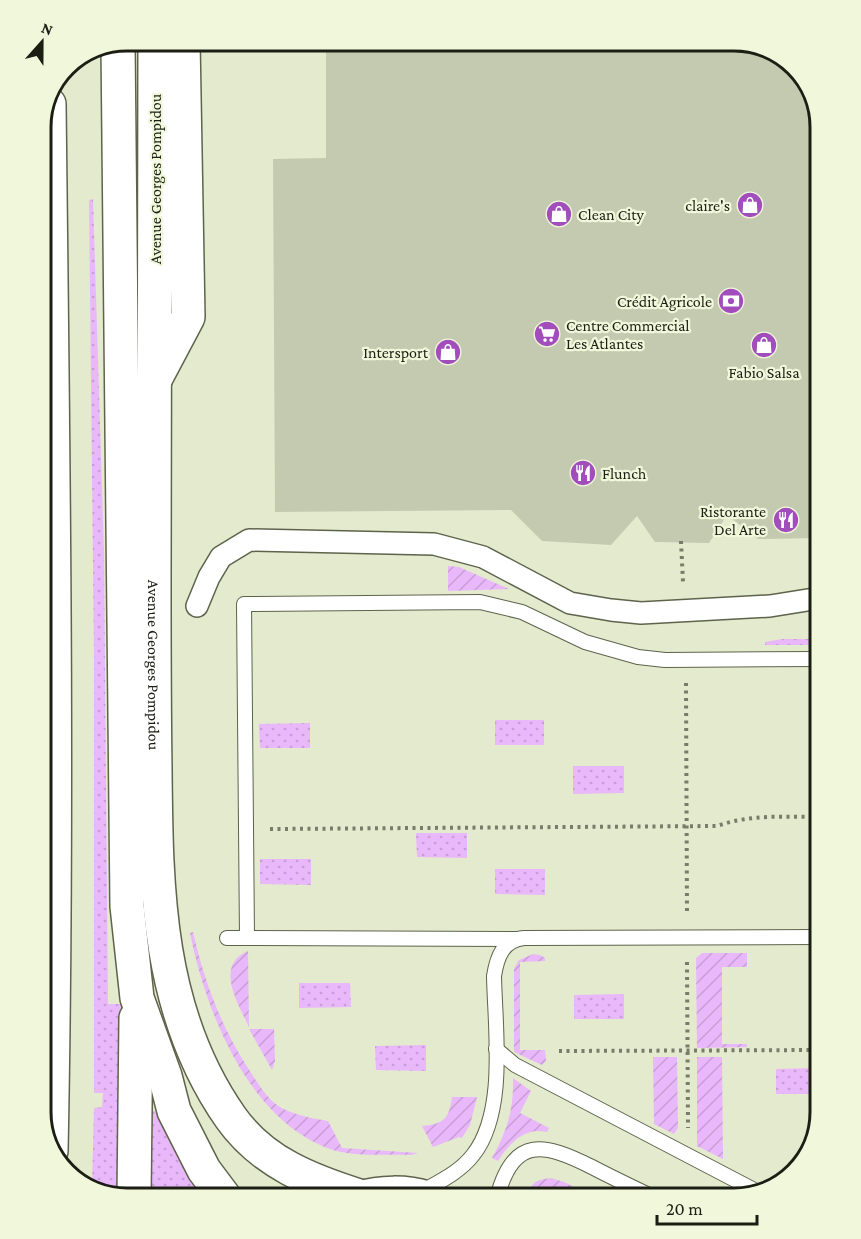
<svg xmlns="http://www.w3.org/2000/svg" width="861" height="1239" font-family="'Crimson Pro',serif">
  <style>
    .grass { fill: url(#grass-dots) }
    .garden { fill: url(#garden-furrows) }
    .building { fill: #c4caaf }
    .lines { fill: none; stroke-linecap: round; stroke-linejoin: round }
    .service-casing { stroke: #5e634b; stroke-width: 16 }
    .pedestrian-casing { stroke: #5e634b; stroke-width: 24 }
    .tertiary-casing { stroke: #5e634b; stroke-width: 36 }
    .primary-casing { stroke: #5e634b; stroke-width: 36 }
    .motorway-casing { stroke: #5e634b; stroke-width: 36 }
    .path { stroke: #787c6a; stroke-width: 4; stroke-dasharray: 3 4.5; stroke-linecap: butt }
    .service { stroke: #fff; stroke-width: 14 }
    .pedestrian { stroke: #fff; stroke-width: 21 }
    .tertiary { stroke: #fff; stroke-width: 33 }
    .primary { stroke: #fff; stroke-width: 33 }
    .motorway { stroke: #fff; stroke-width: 33 }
    .labels { text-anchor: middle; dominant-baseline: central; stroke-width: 4.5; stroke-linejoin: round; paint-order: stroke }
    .street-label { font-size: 16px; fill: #1c1e14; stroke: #f1f7db }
    .poi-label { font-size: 16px; fill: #1c1e14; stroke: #f1f7db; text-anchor: end }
    .rim { fill: none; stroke: #1c1e14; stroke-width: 3 }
  </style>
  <defs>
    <pattern id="grass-dots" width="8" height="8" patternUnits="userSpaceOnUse" patternTransform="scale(1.5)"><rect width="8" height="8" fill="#e9b8fa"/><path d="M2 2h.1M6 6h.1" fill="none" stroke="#c79ed5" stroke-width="1.8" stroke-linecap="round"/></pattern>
    <pattern id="garden-furrows" width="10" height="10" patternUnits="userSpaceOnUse" patternTransform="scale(1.5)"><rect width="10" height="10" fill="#e9b8fa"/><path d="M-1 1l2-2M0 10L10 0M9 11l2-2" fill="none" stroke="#c79ed5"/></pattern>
  </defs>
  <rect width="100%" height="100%" fill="#e4eace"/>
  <!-- grass -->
  <g class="grass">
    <polygon points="93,199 104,552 108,1004 122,1004 125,1034 122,1198 92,1188 94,1108 102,1107 103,1093 94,1093 94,657 89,200"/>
    <polygon points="782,639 820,639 820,645 765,645 765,642"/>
    <rect x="495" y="720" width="49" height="25"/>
    <polygon points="310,723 310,748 260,748 259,724"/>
    <polygon points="573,766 624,766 624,793 573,794"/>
    <polygon points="416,833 467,833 467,858 417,857"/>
    <polygon points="260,859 311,859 311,885 260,884"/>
    <polygon points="495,869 545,869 545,895 495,894"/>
    <polygon points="299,983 350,983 351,1007 299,1008"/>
    <polygon points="624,994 624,1019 574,1019 574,995"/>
    <polygon points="426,1045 426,1071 376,1070 375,1046"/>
    <polygon points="820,1068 820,1094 776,1094 776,1069"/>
    <polygon points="150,1109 159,1113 211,1198 147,1198"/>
  </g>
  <!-- garden -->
  <g class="garden">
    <polygon points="448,566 459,567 509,589 448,591"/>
    <path d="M193,932C204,980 221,1027 248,1068C255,1079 263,1092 272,1101C286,1114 311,1118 328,1121L342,1148L418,1153L411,1155C386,1154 357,1157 333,1150C249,1122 206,1013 190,933Z"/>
    <path d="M248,951L249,1027C238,1004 214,965 248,951Z"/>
    <polygon points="702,953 747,953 747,967 722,967 722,1044 747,1044 747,1047 697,1048 696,958"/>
    <polygon points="533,954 540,955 545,958 545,961 520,962 520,1050 545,1050 546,1061 542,1065 514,1052 514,969 519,960"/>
    <polygon points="249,1029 274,1029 275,1061 272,1070"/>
    <polygon points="653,1057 677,1057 678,1128 674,1134 654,1124"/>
    <polygon points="697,1057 722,1057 723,1159 697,1146"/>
    <path d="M513,1078L531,1091L520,1113L549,1128L547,1132C524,1127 509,1144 498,1161L492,1158C507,1131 514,1109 513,1078Z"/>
    <path d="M452,1097H477L470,1125L462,1138L459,1137L433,1147L422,1126C444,1124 449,1119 452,1097Z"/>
    <path d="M551,1178L564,1182L597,1198H528C530,1183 535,1180 551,1178Z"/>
  </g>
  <!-- building -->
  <polygon class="building" points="326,41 739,41 782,55 809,84 820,127 820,538 758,539 727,515 709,543 655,542 637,516 611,545 542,541 511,510 275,512 273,159 326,158"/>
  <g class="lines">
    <!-- service casing -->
    <g class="service-casing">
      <g id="service">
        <polyline points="227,938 516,939"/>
        <polyline points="247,938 244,604 480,602 522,612 585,642 638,657 665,660 820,659"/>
        <polyline points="496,1049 515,1065 758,1192"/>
        <path d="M421,1192C439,1182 460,1172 473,1155C507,1112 495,1029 494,976C497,957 503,940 524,938L820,937"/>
        <path d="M497,1198C513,1135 544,1143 592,1167C613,1178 634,1188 655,1198"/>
      </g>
    </g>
    <!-- pedestrian casing -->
    <g class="pedestrian-casing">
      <polyline id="pedestrian" points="197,606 209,577 221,557 249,540 434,544 483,557 570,603 611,610 641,613 770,606 820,598"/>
    </g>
    <!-- tertiary casing -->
    <g class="tertiary-casing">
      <polyline id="tertiary" points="152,385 188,317 183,41"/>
    </g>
    <!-- primary casing -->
    <g class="primary-casing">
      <g id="primary">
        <path id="s1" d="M155,41C156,220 153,400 154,580C154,643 154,705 155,768C156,890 157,1013 231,1118C263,1163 311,1181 362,1197"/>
        <polyline points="118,44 127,906 137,998 165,1076 174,1111 204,1170 225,1198"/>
        <polyline points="134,1198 136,1018"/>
        <path d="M359,1198C380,1192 406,1191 427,1198"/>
      </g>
    </g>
    <!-- motorway casing -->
    <g class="motorway-casing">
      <path id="motorway" d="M49,104C53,453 58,802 51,1151"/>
    </g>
    <!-- path -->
    <g class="path">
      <polyline points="681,541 683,582"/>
      <polyline points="686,683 687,915"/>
      <path d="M270,829L717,826C750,814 786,817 820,817"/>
      <polyline points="687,962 688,1128"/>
      <polyline points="559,1051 820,1050"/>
    </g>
    <!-- service -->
    <use href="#service" class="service"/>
    <!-- pedestrian -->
    <use href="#pedestrian" class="pedestrian"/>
    <!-- tertiary -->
    <use href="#tertiary" class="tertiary"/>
    <!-- primary -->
    <use href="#primary" class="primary"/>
    <!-- motorway -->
    <use href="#motorway" class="motorway"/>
  </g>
  <!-- icons -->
  <defs>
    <g id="shop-disc" transform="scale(1.35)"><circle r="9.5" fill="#a14dbc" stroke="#f1f7db"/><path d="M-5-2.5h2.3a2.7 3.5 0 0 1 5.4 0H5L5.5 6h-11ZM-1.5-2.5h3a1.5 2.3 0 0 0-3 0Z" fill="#fff"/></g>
    <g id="bank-disc" transform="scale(1.35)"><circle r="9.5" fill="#a14dbc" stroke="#f1f7db"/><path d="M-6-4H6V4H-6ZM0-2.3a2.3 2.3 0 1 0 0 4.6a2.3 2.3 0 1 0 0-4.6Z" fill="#fff"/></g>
    <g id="supermarket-disc" transform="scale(1.35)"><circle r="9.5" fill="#a14dbc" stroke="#f1f7db"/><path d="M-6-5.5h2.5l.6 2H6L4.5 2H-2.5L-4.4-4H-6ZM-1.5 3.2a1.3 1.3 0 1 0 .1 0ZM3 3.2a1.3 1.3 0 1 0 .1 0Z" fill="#fff"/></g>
    <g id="restaurant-disc" transform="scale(1.35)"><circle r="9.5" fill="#a14dbc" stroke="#f1f7db"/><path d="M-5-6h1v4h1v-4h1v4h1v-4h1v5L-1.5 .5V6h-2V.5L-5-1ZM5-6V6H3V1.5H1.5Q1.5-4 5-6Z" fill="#fff"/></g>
  </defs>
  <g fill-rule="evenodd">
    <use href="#shop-disc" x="750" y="205"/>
    <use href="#shop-disc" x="559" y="214"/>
    <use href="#bank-disc" x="731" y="301"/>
    <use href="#supermarket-disc" x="547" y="334"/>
    <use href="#shop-disc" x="764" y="345"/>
    <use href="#shop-disc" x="448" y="352"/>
    <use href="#restaurant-disc" x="583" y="473"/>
    <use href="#restaurant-disc" x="786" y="520"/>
  </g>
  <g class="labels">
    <!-- street labels -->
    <g class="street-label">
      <text transform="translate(155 179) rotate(-90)">Avenue Georges Pompidou</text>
      <text stroke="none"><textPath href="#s1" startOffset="624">Avenue Georges Pompidou</textPath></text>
    </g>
    <!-- poi labels -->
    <g class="poi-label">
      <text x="730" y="205">claire's</text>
      <text x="578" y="214" text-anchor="start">Clean City</text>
      <text x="712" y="301">Crédit Agricole</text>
      <text x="566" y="325" text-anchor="start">Centre Commercial<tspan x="566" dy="18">Les Atlantes</tspan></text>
      <text x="428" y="352">Intersport</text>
      <text x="764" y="372" text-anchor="middle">Fabio Salsa</text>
      <text x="602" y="473" text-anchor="start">Flunch</text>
      <text x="766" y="511">Ristorante<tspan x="766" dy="18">Del Arte</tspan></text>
    </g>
  </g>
  <!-- crop -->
  <path d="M0 0H861V1239H0ZM127 51H734A76 76 0 0 1 810 127V1112A76 76 0 0 1 734 1188H127A76 76 0 0 1 51 1112V127A76 76 0 0 1 127 51Z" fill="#f1f7db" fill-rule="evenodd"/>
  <path class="rim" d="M127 51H734A76 76 0 0 1 810 127V1112A76 76 0 0 1 734 1188H127A76 76 0 0 1 51 1112V127A76 76 0 0 1 127 51Z"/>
  <!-- north arrow -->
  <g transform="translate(42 42) rotate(21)" stroke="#f1f7db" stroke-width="4.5" paint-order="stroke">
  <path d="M0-4.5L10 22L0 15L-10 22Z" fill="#1c1e14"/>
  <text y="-9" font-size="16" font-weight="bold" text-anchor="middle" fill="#1c1e14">N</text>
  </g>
  <!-- scale -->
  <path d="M657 1215v9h100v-9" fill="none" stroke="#1c1e14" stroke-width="3"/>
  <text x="666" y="1215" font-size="18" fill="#1c1e14" stroke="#f1f7db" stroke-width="4.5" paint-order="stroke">20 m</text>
</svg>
